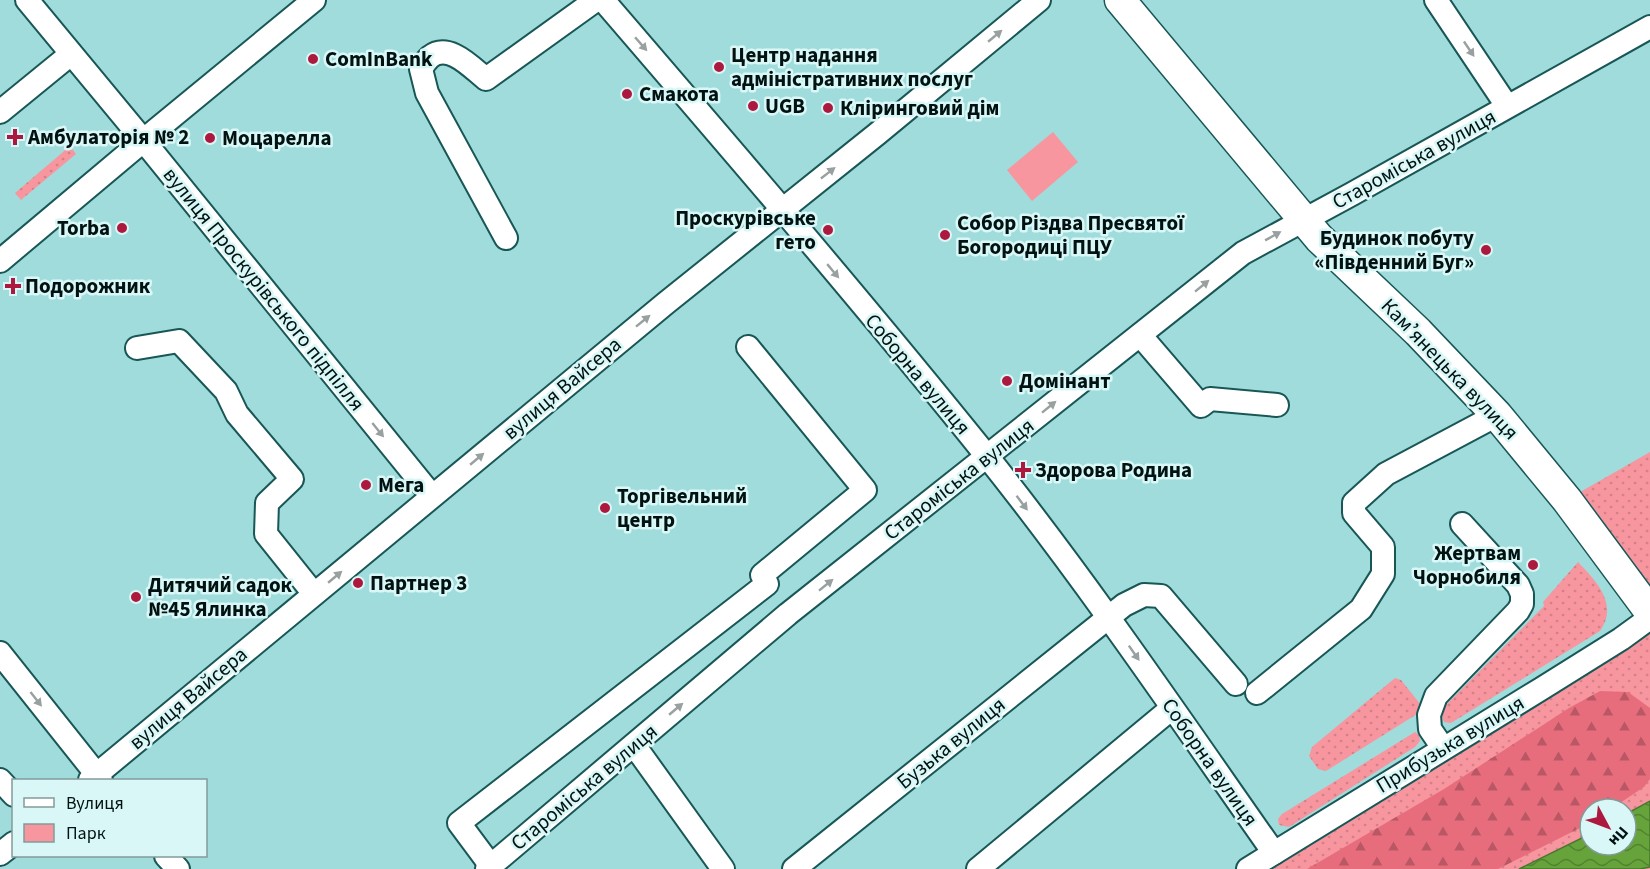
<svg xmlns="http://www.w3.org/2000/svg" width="1650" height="869" font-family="'Source Sans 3',sans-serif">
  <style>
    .green { fill: url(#green-dots); fill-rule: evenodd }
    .forest { fill: url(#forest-firs) }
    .pitch { fill: #f8969f }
    .water { fill: url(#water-waves); stroke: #47782f; stroke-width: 1.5 }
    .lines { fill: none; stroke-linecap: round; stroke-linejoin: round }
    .minor-casing { stroke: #185756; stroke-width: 26 }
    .major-casing { stroke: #185756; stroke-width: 33 }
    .minor { stroke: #fff; stroke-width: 22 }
    .major { stroke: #fff; stroke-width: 30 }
    .oneway { fill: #99a0a0 }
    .poi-dot { fill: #ad193e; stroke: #d9f7f6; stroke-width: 2 }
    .labels { text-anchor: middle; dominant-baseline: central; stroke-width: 5; stroke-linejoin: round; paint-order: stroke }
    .poi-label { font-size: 21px; font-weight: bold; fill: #001212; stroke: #d9f7f6; text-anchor: start }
    .street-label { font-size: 21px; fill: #001212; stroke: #d9f7f6 }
  </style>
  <defs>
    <pattern id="green-dots" width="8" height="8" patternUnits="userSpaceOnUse" patternTransform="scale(1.5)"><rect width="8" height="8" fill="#f8969f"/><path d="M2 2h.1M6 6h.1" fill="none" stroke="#d38088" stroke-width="1.8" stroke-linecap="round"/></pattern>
    <pattern id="forest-firs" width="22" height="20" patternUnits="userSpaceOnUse" patternTransform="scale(1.5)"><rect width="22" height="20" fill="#e76d7c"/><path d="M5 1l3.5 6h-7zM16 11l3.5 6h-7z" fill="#b95864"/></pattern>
    <pattern id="water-waves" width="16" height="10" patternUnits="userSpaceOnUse" patternTransform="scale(1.5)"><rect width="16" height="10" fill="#66a33b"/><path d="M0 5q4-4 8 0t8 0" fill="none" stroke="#528330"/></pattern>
  </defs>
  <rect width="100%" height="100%" fill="#a0dcdb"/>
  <!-- green -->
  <g class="green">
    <polygon points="70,146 76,154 21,200 15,193"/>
    <polygon points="1650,452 1650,596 1575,495"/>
    <path d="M1578,562C1596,581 1619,604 1600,631L1451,723L1444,722L1441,714L1443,708L1544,606L1543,602Z"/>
    <path d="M1650,627V869H1263ZM1590,809H1626V845H1590Z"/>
    <polygon points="1395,678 1401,680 1421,705 1417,714 1326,771 1318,769 1309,756 1312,747"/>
    <polygon points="1415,732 1419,735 1420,741 1415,747 1289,827 1279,825 1278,819 1282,814"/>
  </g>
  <!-- forest -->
  <polygon class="forest" points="1600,691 1628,692 1650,708 1650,779 1644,787 1611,809 1590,809 1590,823 1498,869 1307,869 1444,789 1569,708"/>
  <!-- pitch -->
  <polygon class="pitch" points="1053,132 1078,162 1032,201 1007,170"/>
  <!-- water -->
  <polygon class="water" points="1650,801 1650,867 1640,869 1519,869 1590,834 1590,845 1626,845 1626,814"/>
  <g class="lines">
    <!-- minor casing -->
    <g class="minor-casing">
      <g id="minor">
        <polyline points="27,0 143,140 432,496"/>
        <path d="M603,0C732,150 862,301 986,455C1088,583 1180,719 1274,853"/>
        <polyline points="1436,0 1507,106"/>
        <polyline points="0,112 71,54"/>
        <path d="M506,238L427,93L421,69C423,65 427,60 430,57C449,42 472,68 486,79L596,0"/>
        <polyline points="0,261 156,130 314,0"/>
        <polyline points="1140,335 1201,406 1210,399 1277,405"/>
        <polyline points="137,348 179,341 226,391 237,414 292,479 267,503 266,534 314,594"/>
        <polyline points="0,653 101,780"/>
        <polyline points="1257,693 1361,609 1383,574 1383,547 1354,513 1354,503 1386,474 1497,415"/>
        <polyline points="634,745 723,869"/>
        <polyline points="1443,748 1430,729 1429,715 1436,696 1518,611 1522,604 1522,594 1518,585 1462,524"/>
        <polyline points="0,780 14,795"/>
        <polyline points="90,780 666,303 877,134 1039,0"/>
        <polyline points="0,854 14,843"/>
        <polyline points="166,856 178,869"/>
        <polyline points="491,866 459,823 767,584 762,575 865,490 748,347"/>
        <polyline points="487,869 788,614 1243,253 1352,194 1650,27"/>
        <polyline points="794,869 1124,605 1144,595 1161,596 1236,684"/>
        <polyline points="978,869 1172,708"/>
        <polyline points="1248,869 1541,689 1621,639 1650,618"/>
      </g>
    </g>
    <!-- major casing -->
    <g class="major-casing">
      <polyline id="major" points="1120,0 1319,238 1418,332 1497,415 1567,500 1650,612"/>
    </g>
    <!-- minor -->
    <use href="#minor" class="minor"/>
    <!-- major -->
    <use href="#major" class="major"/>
  </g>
  <!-- one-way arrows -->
  <defs><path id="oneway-solid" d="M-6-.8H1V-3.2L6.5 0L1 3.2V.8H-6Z" transform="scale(1.5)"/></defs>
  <g class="oneway">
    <use href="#oneway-solid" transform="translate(995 36) rotate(-40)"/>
    <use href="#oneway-solid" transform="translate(641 44) rotate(49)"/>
    <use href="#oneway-solid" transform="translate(1469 49) rotate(56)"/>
    <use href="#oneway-solid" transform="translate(828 173) rotate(-38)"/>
    <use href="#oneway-solid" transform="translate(1273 236) rotate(-29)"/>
    <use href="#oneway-solid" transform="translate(833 271) rotate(50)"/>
    <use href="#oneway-solid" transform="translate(1202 286) rotate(-39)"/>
    <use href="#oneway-solid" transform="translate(643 321) rotate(-39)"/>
    <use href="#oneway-solid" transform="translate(1049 407) rotate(-39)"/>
    <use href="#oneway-solid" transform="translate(378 430) rotate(51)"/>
    <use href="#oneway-solid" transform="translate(477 459) rotate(-40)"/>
    <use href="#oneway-solid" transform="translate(1022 503) rotate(53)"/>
    <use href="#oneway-solid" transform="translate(335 577) rotate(-40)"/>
    <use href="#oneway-solid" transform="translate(826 585) rotate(-39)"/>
    <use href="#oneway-solid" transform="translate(1134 653) rotate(55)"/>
    <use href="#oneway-solid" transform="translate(36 699) rotate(52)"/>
    <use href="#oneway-solid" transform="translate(676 709) rotate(-40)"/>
  </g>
  <!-- markers -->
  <g class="poi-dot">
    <circle cx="313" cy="59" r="6"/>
    <circle cx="719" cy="67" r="6"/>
    <circle cx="627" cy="94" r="6"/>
    <circle cx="753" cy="106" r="6"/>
    <circle cx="828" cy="108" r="6"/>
    <path d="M12 128h6v6h6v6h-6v6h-6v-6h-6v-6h6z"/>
    <circle cx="210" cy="138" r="6"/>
    <circle cx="122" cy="228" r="6"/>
    <circle cx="828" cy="230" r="6"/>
    <circle cx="945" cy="235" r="6"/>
    <circle cx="1486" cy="250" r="6"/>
    <path d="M10 277h6v6h6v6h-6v6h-6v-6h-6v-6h6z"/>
    <circle cx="1007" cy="381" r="6"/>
    <path d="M1020 461h6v6h6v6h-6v6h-6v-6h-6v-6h6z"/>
    <circle cx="366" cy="485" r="6"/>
    <circle cx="605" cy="508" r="6"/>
    <circle cx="1533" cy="565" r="6"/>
    <circle cx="358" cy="583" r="6"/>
    <circle cx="136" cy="597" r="6"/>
  </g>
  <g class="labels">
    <!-- poi labels -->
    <g class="poi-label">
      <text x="731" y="55">Центр надання<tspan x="731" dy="24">адміністративних послуг</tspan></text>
      <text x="325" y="59">ComInBank</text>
      <text x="639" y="94">Смакота</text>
      <text x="765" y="106">UGB</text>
      <text x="840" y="108">Кліринговий дім</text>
      <text x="28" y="137">Амбулаторія № 2</text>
      <text x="222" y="138">Моцарелла</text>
      <text x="816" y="218" text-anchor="end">Проскурівське<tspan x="816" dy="24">гето</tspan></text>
      <text x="957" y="223">Собор Різдва Пресвятої<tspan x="957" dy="24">Богородиці ПЦУ</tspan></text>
      <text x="110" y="228" text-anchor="end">Torba</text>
      <text x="1474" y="238" text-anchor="end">Будинок побуту<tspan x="1474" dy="24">«Південний Буг»</tspan></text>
      <text x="25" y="286">Подорожник</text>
      <text x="1019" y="381">Домінант</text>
      <text x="1035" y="470">Здорова Родина</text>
      <text x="378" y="485">Мега</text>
      <text x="617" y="496">Торгівельний<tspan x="617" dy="24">центр</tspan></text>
      <text x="1521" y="553" text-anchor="end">Жертвам<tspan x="1521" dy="24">Чорнобиля</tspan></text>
      <text x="370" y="583">Партнер 3</text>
      <text x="148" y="585">Дитячий садок<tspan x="148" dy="24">№45 Ялинка</tspan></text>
    </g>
    <!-- street labels -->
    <g class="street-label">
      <text transform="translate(1414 159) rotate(-29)">Староміська вулиця</text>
      <text transform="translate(264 289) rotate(51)">вулиця Проскурівського підпілля</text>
      <text transform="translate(1450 369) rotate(46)">Камʼянецька вулиця</text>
      <text transform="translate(918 374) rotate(50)">Соборна вулиця</text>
      <text transform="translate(562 388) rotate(-40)">вулиця Вайсера</text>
      <text transform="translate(959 479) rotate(-38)">Староміська вулиця</text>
      <text transform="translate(188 698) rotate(-40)">вулиця Вайсера</text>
      <text transform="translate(951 743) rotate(-39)">Бузька вулиця</text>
      <text transform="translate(1450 744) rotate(-31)">Прибузька вулиця</text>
      <text transform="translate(1210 762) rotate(55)">Соборна вулиця</text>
      <text transform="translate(584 787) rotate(-40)">Староміська вулиця</text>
    </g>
  </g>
  <!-- legend -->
  <rect x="12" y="779" width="195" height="78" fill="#d9f7f6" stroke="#829b9b" stroke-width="1.5"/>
  <rect x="24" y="798" width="30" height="9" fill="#ffffff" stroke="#829b9b" stroke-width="1.5"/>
  <text x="66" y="809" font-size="18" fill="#001212">Вулиця</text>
  <rect x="24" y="824" width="30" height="18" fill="#f8969f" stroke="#829b9b" stroke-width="1.5"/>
  <text x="66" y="839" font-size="18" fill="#001212">Парк</text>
  <!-- north arrow -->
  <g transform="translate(1608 827) rotate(131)"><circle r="28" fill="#d9f7f6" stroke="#829b9b" stroke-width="1.5"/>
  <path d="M0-4.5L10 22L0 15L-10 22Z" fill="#ad193e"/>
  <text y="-9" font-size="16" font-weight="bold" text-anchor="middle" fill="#001212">Пн</text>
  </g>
</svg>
